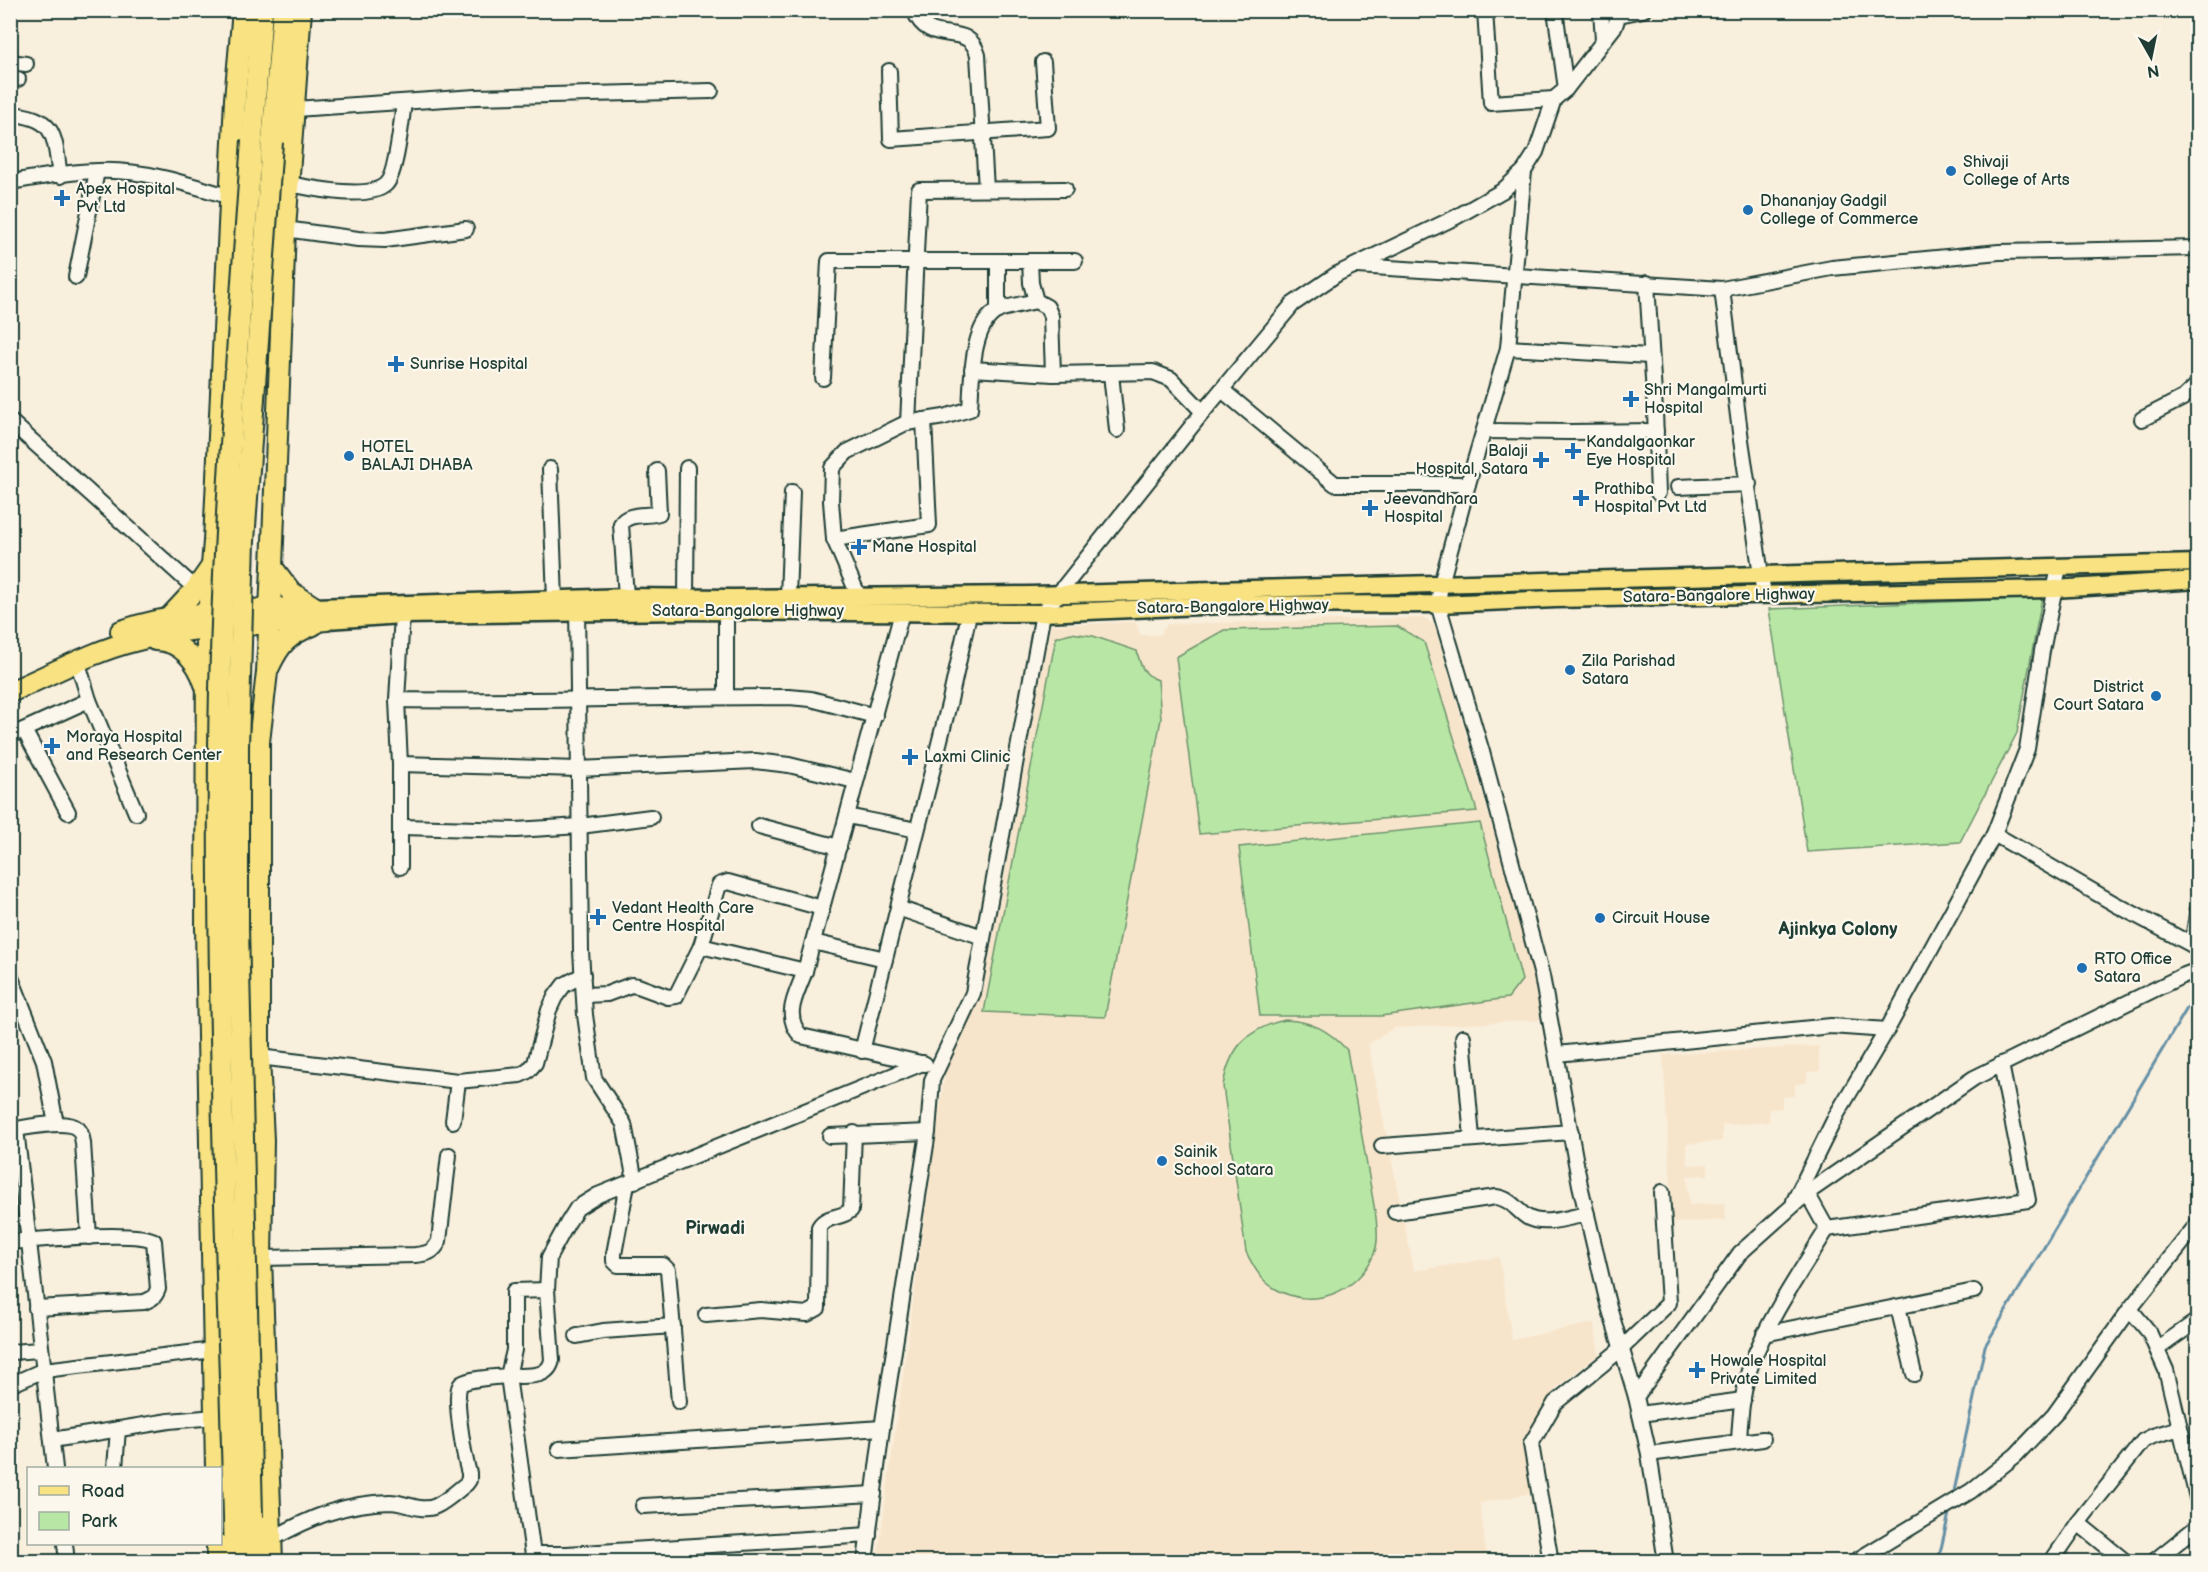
<svg xmlns="http://www.w3.org/2000/svg" width="2208" height="1572" font-family="'Balsamiq Sans',sans-serif">
  <style>
    .built { fill: #f7e5cb }
    .green { fill: #b8e7a5; stroke: #6c926c; stroke-width: 1.5 }
    .lines { fill: none; stroke-linecap: round; stroke-linejoin: round }
    .stream { stroke: #6590a5; stroke-width: 3 }
    .minor-casing { stroke: #1f3d34; stroke-width: 18 }
    .major-casing { stroke: #1f3d34; stroke-width: 21 }
    .highway-casing { stroke: #1f3d34; stroke-width: 24 }
    .minor { stroke: #fbf7ec; stroke-width: 14 }
    .major { stroke: #f8e281; stroke-width: 16 }
    .highway { stroke: #f8e281; stroke-width: 20 }
    .highway-bridge-casing { stroke: #1f3d34; stroke-width: 24; stroke-linecap: butt }
    .highway-bridge { stroke: #f8e281; stroke-width: 20 }
    .poi-dot { fill: #1f6fb2; stroke: #fbf7ec; stroke-width: 2 }
    .labels { text-anchor: middle; dominant-baseline: central; stroke-width: 4.5; stroke-linejoin: round; paint-order: stroke }
    .poi-label { font-size: 16px; fill: #1f3d34; stroke: #fbf7ec; text-anchor: start }
    .street-label { font-size: 16px; fill: #1f3d34; stroke: #fbf7ec }
    .neighbourhood-label { font-size: 18px; font-weight: bold; fill: #1f3d34; stroke: #fbf7ec }
  </style>
  <rect width="100%" height="100%" fill="#f9efdd"/>
  <filter id="ink" filterUnits="userSpaceOnUse"><feTurbulence type="fractalNoise" baseFrequency=".0167" numOctaves="2"/><feDisplacementMap in="SourceGraphic" scale="12" xChannelSelector="R" yChannelSelector="G"/><feConvolveMatrix kernelMatrix="1 2 1 2 8 2 1 2 1" color-interpolation-filters="sRGB"/></filter>
  <g filter="url(#ink)">
    <!-- built -->
    <g class="built">
      <polygon points="1425,618 1435,626 1536,981 1540,1020 1394,1028 1368,1044 1414,1271 1499,1257 1512,1340 1594,1323 1599,1354 1556,1388 1524,1438 1533,1493 1480,1503 1487,1561 877,1562 946,1065 983,991 1051,625 1136,622 1140,635 1160,635 1167,624"/>
      <polygon points="1818,1046 1820,1071 1807,1072 1807,1083 1795,1084 1795,1096 1782,1097 1782,1108 1769,1109 1769,1122 1722,1125 1722,1141 1686,1144 1688,1165 1708,1164 1708,1175 1687,1176 1689,1205 1725,1203 1726,1220 1673,1223 1663,1055"/>
    </g>
    <!-- green -->
    <g class="green">
      <polygon points="2042,598 2017,733 1960,842 1807,852 1769,609"/>
      <polygon points="1397,626 1424,642 1477,811 1199,834 1176,657 1224,630"/>
      <path d="M1071,633L1093,636L1137,651C1140,665 1143,675 1158,680L1161,719L1105,1017L984,1012L1056,637Z"/>
      <polygon points="1480,823 1522,980 1508,998 1381,1016 1260,1016 1239,847"/>
      <path d="M1285,1020C1311,1021 1329,1030 1347,1050L1376,1217C1377,1229 1379,1242 1374,1254C1358,1293 1311,1311 1274,1288C1260,1280 1253,1265 1246,1252L1223,1086C1229,1049 1247,1028 1285,1020Z"/>
    </g>
    <g class="lines">
      <!-- stream -->
      <g class="stream">
        <polyline points="1953,1496 1985,1346 2198,990"/>
        <polyline points="1938,1562 1950,1509"/>
      </g>
      <!-- minor casing -->
      <g class="minor-casing">
        <g id="minor">
          <path d="M914,10C929,50 968,18 978,55L986,189"/>
          <polyline points="1485,10 1491,103 1554,99"/>
          <polyline points="1555,10 1566,89"/>
          <polyline points="1601,10 1603,40"/>
          <polyline points="1619,15 1643,10"/>
          <polyline points="10,62 26,64"/>
          <polyline points="889,71 891,139 1048,128 1043,62"/>
          <polyline points="10,79 18,79"/>
          <polyline points="295,109 476,97 711,91"/>
          <path d="M10,114C57,117 54,137 60,176"/>
          <polyline points="1524,171 1508,348 1468,484 1441,584 1438,604 1482,752 1542,976 1580,1185 1607,1300 1636,1397"/>
          <path d="M10,182C39,178 69,171 98,171C143,169 188,184 230,197"/>
          <path d="M289,184C310,188 369,201 386,184C396,175 402,118 404,102"/>
          <polyline points="285,229 358,239 385,240 466,229"/>
          <polyline points="998,261 1075,261"/>
          <polyline points="1030,261 1031,283 1036,301 1047,307 1051,316 1053,374"/>
          <polyline points="1357,266 1722,289 1832,268 1999,252 2198,248"/>
          <polyline points="76,277 97,171"/>
          <polyline points="1647,283 1655,411 1658,493"/>
          <polyline points="1722,289 1741,440 1764,595"/>
          <polyline points="1508,348 1650,356"/>
          <polyline points="972,369 1053,374 1153,372 1171,379 1203,412"/>
          <polyline points="1111,374 1117,430"/>
          <polyline points="823,378 829,261 998,261 998,311"/>
          <polyline points="1222,390 1335,484 1468,484"/>
          <polyline points="2142,419 2183,398 2198,384"/>
          <polyline points="10,421 196,589"/>
          <polyline points="908,423 919,190 1065,189"/>
          <polyline points="1484,431 1570,432 1656,431"/>
          <polyline points="550,469 555,599"/>
          <polyline points="1678,487 1749,484"/>
          <polyline points="834,539 929,525 924,420"/>
          <path d="M626,597L621,524C628,512 647,517 659,513L657,471"/>
          <polyline points="788,597 792,492"/>
          <path d="M859,597L834,539L831,501L832,468L847,452L906,423L944,417L970,409C972,382 970,323 999,310C1011,306 1024,304 1036,301"/>
          <polyline points="686,598 687,468"/>
          <polyline points="577,603 581,951 585,1015 594,1078 624,1124 635,1181"/>
          <path d="M902,612L805,971C797,994 782,1015 801,1036L925,1064"/>
          <polyline points="78,663 89,700 136,813"/>
          <polyline points="726,697 726,610"/>
          <path d="M397,700C528,702 658,697 789,697L811,699L875,716"/>
          <polyline points="24,730 68,812"/>
          <polyline points="10,736 89,700"/>
          <polyline points="400,764 578,769 755,761 789,765 855,781"/>
          <polyline points="847,816 917,830"/>
          <polyline points="759,826 839,847"/>
          <polyline points="401,827 516,830 580,826 651,817"/>
          <polyline points="1994,834 2115,904 2198,948"/>
          <polyline points="400,867 400,764 397,700 402,615"/>
          <polyline points="898,908 983,937"/>
          <polyline points="813,942 885,959"/>
          <polyline points="2192,945 2198,908"/>
          <polyline points="701,946 805,971"/>
          <polyline points="10,975 44,1061 56,1124"/>
          <polyline points="584,995 607,994 631,985 638,986 668,997 676,996 701,946 719,885 728,882 822,908"/>
          <polyline points="1463,1037 1472,1138"/>
          <polyline points="862,1051 950,700 969,614"/>
          <polyline points="1557,1054 1831,1026 1887,1030"/>
          <polyline points="259,1057 458,1081 520,1075 528,1071 535,1063 549,1010 555,997 564,985 583,975"/>
          <polyline points="453,1121 458,1081"/>
          <polyline points="16,1129 55,1468"/>
          <path d="M10,1130C26,1128 67,1118 78,1129C82,1133 82,1138 83,1143L89,1237"/>
          <polyline points="830,1136 928,1132"/>
          <polyline points="1382,1146 1571,1132"/>
          <polyline points="627,1184 614,1254 614,1261 618,1265 663,1265 668,1270 679,1402"/>
          <polyline points="1794,1201 1837,1114 1887,1030 1994,834 2027,749 2042,651 2059,567"/>
          <path d="M1395,1212L1496,1197C1511,1199 1515,1209 1527,1217C1543,1227 1570,1217 1587,1214"/>
          <polyline points="1827,1229 2028,1200 2001,1064"/>
          <path d="M10,1242C35,1240 138,1230 154,1241L158,1289C155,1297 152,1299 144,1302L36,1308"/>
          <path d="M261,1258L415,1255C427,1254 434,1252 439,1241L449,1155"/>
          <polyline points="1898,1307 1914,1374"/>
          <polyline points="2130,1309 2149,1332 2166,1370 2198,1502"/>
          <path d="M706,1315L761,1310L807,1314L818,1308L819,1227C826,1215 841,1219 851,1210L854,1133"/>
          <polyline points="1764,1334 1974,1291"/>
          <polyline points="577,1336 603,1331 673,1326"/>
          <polyline points="2157,1349 2198,1320"/>
          <polyline points="10,1352 41,1350"/>
          <polyline points="10,1385 44,1370 214,1350"/>
          <polyline points="1640,1414 1743,1400"/>
          <polyline points="52,1440 169,1421 215,1417"/>
          <path d="M1739,1442C1740,1417 1742,1389 1751,1365C1769,1317 1800,1273 1827,1229L1807,1193"/>
          <polyline points="559,1449 882,1428"/>
          <polyline points="1649,1454 1763,1439"/>
          <polyline points="115,1468 118,1429"/>
          <polyline points="643,1506 874,1494"/>
          <polyline points="2078,1523 2126,1562"/>
          <path d="M272,1539C311,1517 345,1503 390,1502C405,1502 422,1513 436,1506C447,1501 457,1491 466,1484L469,1480V1473C465,1460 452,1391 461,1384C470,1378 497,1377 508,1376L514,1350V1291L547,1290"/>
          <polyline points="65,1544 67,1562"/>
          <polyline points="533,1554 567,1554 568,1562"/>
          <polyline points="567,1554 869,1535"/>
          <path d="M534,1562L508,1376C525,1375 548,1380 552,1360L547,1290L549,1257L567,1224L577,1208L598,1195L923,1063"/>
          <polyline points="865,1562 882,1428 928,1132 932,1080 973,993 1043,613 1203,412 1293,304 1337,274 1456,217 1502,191 1524,171 1536,152 1554,99 1566,89 1615,26 1620,10"/>
          <polyline points="1551,1562 1531,1444 1555,1403 1621,1349 1669,1303 1662,1192"/>
          <polyline points="1666,1562 1649,1454 1636,1397 1740,1253 1807,1193 1974,1078 2182,976 2198,970"/>
          <polyline points="1854,1562 1971,1491 2016,1455 2054,1415 2130,1309 2198,1223"/>
          <polyline points="2051,1562 2078,1523 2143,1441 2153,1436 2180,1428"/>
          <polyline points="2153,1562 2198,1526"/>
        </g>
      </g>
      <!-- major casing -->
      <g class="major-casing">
        <g id="major">
          <polyline points="314,607 626,597 733,598 1031,595 2198,563"/>
          <polyline points="327,620 402,615 686,611 1043,613 1223,605 1438,604 1555,599 2054,589 2198,580"/>
        </g>
      </g>
      <!-- highway casing -->
      <g class="highway-casing">
        <g id="highway">
          <polyline points="252,140 262,10"/>
          <polyline points="272,142 283,10"/>
          <polyline points="272,567 291,592 314,607"/>
          <polyline points="168,619 196,589 212,566"/>
          <path d="M121,631C182,610 249,610 314,607"/>
          <path d="M155,640C181,640 198,662 205,684"/>
          <path d="M269,667C280,643 288,635 313,625"/>
          <path d="M10,692C50,675 93,651 134,641C194,625 265,624 327,620"/>
          <polyline points="216,1468 206,928 207,629 214,541 235,99 243,10"/>
          <polyline points="234,1517 235,1562"/>
          <polyline points="252,1517 253,1562"/>
          <polyline points="217,1544 217,1562"/>
          <polyline points="272,1562 261,1258 263,1140 259,1057 259,742 267,672 272,567 285,229 301,10"/>
        </g>
      </g>
      <!-- minor -->
      <use href="#minor" class="minor"/>
      <!-- major -->
      <use href="#major" class="major"/>
      <!-- highway -->
      <use href="#highway" class="highway"/>
      <!-- highway-bridge casing -->
      <g class="highway-bridge-casing">
        <g id="highway-bridge">
          <path d="M234,1517C227,1261 217,1005 219,749C221,546 238,343 252,140"/>
          <polyline points="252,1517 238,928 238,746 244,541 272,142"/>
        </g>
      </g>
      <!-- highway-bridge -->
      <use href="#highway-bridge" class="highway-bridge"/>
    </g>
  </g>
  <!-- markers -->
  <g class="poi-dot">
    <circle cx="1951" cy="171" r="6"/>
    <path d="M59 189h6v6h6v6h-6v6h-6v-6h-6v-6h6z"/>
    <circle cx="1748" cy="210" r="6"/>
    <path d="M393 355h6v6h6v6h-6v6h-6v-6h-6v-6h6z"/>
    <path d="M1628 390h6v6h6v6h-6v6h-6v-6h-6v-6h6z"/>
    <path d="M1570 442h6v6h6v6h-6v6h-6v-6h-6v-6h6z"/>
    <circle cx="349" cy="456" r="6"/>
    <path d="M1538 451h6v6h6v6h-6v6h-6v-6h-6v-6h6z"/>
    <path d="M1578 489h6v6h6v6h-6v6h-6v-6h-6v-6h6z"/>
    <path d="M1367 499h6v6h6v6h-6v6h-6v-6h-6v-6h6z"/>
    <path d="M856 538h6v6h6v6h-6v6h-6v-6h-6v-6h6z"/>
    <circle cx="1570" cy="670" r="6"/>
    <circle cx="2156" cy="696" r="6"/>
    <path d="M49 737h6v6h6v6h-6v6h-6v-6h-6v-6h6z"/>
    <path d="M907 748h6v6h6v6h-6v6h-6v-6h-6v-6h6z"/>
    <path d="M595 908h6v6h6v6h-6v6h-6v-6h-6v-6h6z"/>
    <circle cx="1600" cy="918" r="6"/>
    <circle cx="2082" cy="968" r="6"/>
    <circle cx="1162" cy="1161" r="6"/>
    <path d="M1694 1361h6v6h6v6h-6v6h-6v-6h-6v-6h6z"/>
  </g>
  <g class="labels">
    <!-- poi labels -->
    <g class="poi-label">
      <text x="1963" y="162">Shivaji<tspan x="1963" dy="18">College of Arts</tspan></text>
      <text x="76" y="189">Apex Hospital<tspan x="76" dy="18">Pvt Ltd</tspan></text>
      <text x="1760" y="201">Dhananjay Gadgil<tspan x="1760" dy="18">College of Commerce</tspan></text>
      <text x="410" y="364">Sunrise Hospital</text>
      <text x="1644" y="390">Shri Mangalmurti<tspan x="1644" dy="18">Hospital</tspan></text>
      <text x="1586" y="442">Kandalgaonkar<tspan x="1586" dy="18">Eye Hospital</tspan></text>
      <text x="361" y="447">HOTEL<tspan x="361" dy="18">BALAJI DHABA</tspan></text>
      <text x="1528" y="451" text-anchor="end">Balaji<tspan x="1528" dy="18">Hospital, Satara</tspan></text>
      <text x="1594" y="489">Prathiba<tspan x="1594" dy="18">Hospital Pvt Ltd</tspan></text>
      <text x="1384" y="499">Jeevandhara<tspan x="1384" dy="18">Hospital</tspan></text>
      <text x="872" y="547">Mane Hospital</text>
      <text x="1582" y="661">Zila Parishad<tspan x="1582" dy="18">Satara</tspan></text>
      <text x="2144" y="687" text-anchor="end">District<tspan x="2144" dy="18">Court Satara</tspan></text>
      <text x="66" y="737">Moraya Hospital<tspan x="66" dy="18">and Research Center</tspan></text>
      <text x="924" y="757">Laxmi Clinic</text>
      <text x="612" y="908">Vedant Health Care<tspan x="612" dy="18">Centre Hospital</tspan></text>
      <text x="1612" y="918">Circuit House</text>
      <text x="2094" y="959">RTO Office<tspan x="2094" dy="18">Satara</tspan></text>
      <text x="1174" y="1152">Sainik<tspan x="1174" dy="18">School Satara</tspan></text>
      <text x="1710" y="1361">Howale Hospital<tspan x="1710" dy="18">Private Limited</tspan></text>
    </g>
    <!-- street labels -->
    <g class="street-label">
      <text transform="translate(1719 596) rotate(-1)">Satara-Bangalore Highway</text>
      <text transform="translate(1233 607) rotate(-1)">Satara-Bangalore Highway</text>
      <text x="748" y="611">Satara-Bangalore Highway</text>
    </g>
    <!-- neighbourhood labels -->
    <g class="neighbourhood-label">
      <text x="1838" y="929">Ajinkya Colony</text>
      <text x="715" y="1228">Pirwadi</text>
    </g>
  </g>
  <!-- margin -->
  <rect width="2208" height="1572" fill="none" stroke="#fbf7ec" stroke-width="36"/>
  <rect x="18" y="18" width="2172" height="1536" fill="none" stroke="#1f3d34" stroke-width="2" filter="url(#ink)"/>
  <!-- legend -->
  <rect x="27" y="1467" width="195" height="78" fill="#fbf7ec" stroke="#a3ada2" stroke-width="1.5"/>
  <rect x="39" y="1486" width="30" height="9" fill="#f8e281" stroke="#a3ada2" stroke-width="1.5"/>
  <text x="81" y="1497" font-size="18" fill="#1f3d34">Road</text>
  <rect x="39" y="1512" width="30" height="18" fill="#b8e7a5" stroke="#a3ada2" stroke-width="1.5"/>
  <text x="81" y="1527" font-size="18" fill="#1f3d34">Park</text>
  <!-- north arrow -->
  <g transform="translate(2151 57) rotate(171)" stroke="#fbf7ec" stroke-width="4.5" paint-order="stroke">
  <path d="M0-4.5L10 22L0 15L-10 22Z" fill="#1f3d34"/>
  <text y="-9" font-size="16" font-weight="bold" text-anchor="middle" fill="#1f3d34">N</text>
  </g>
</svg>
